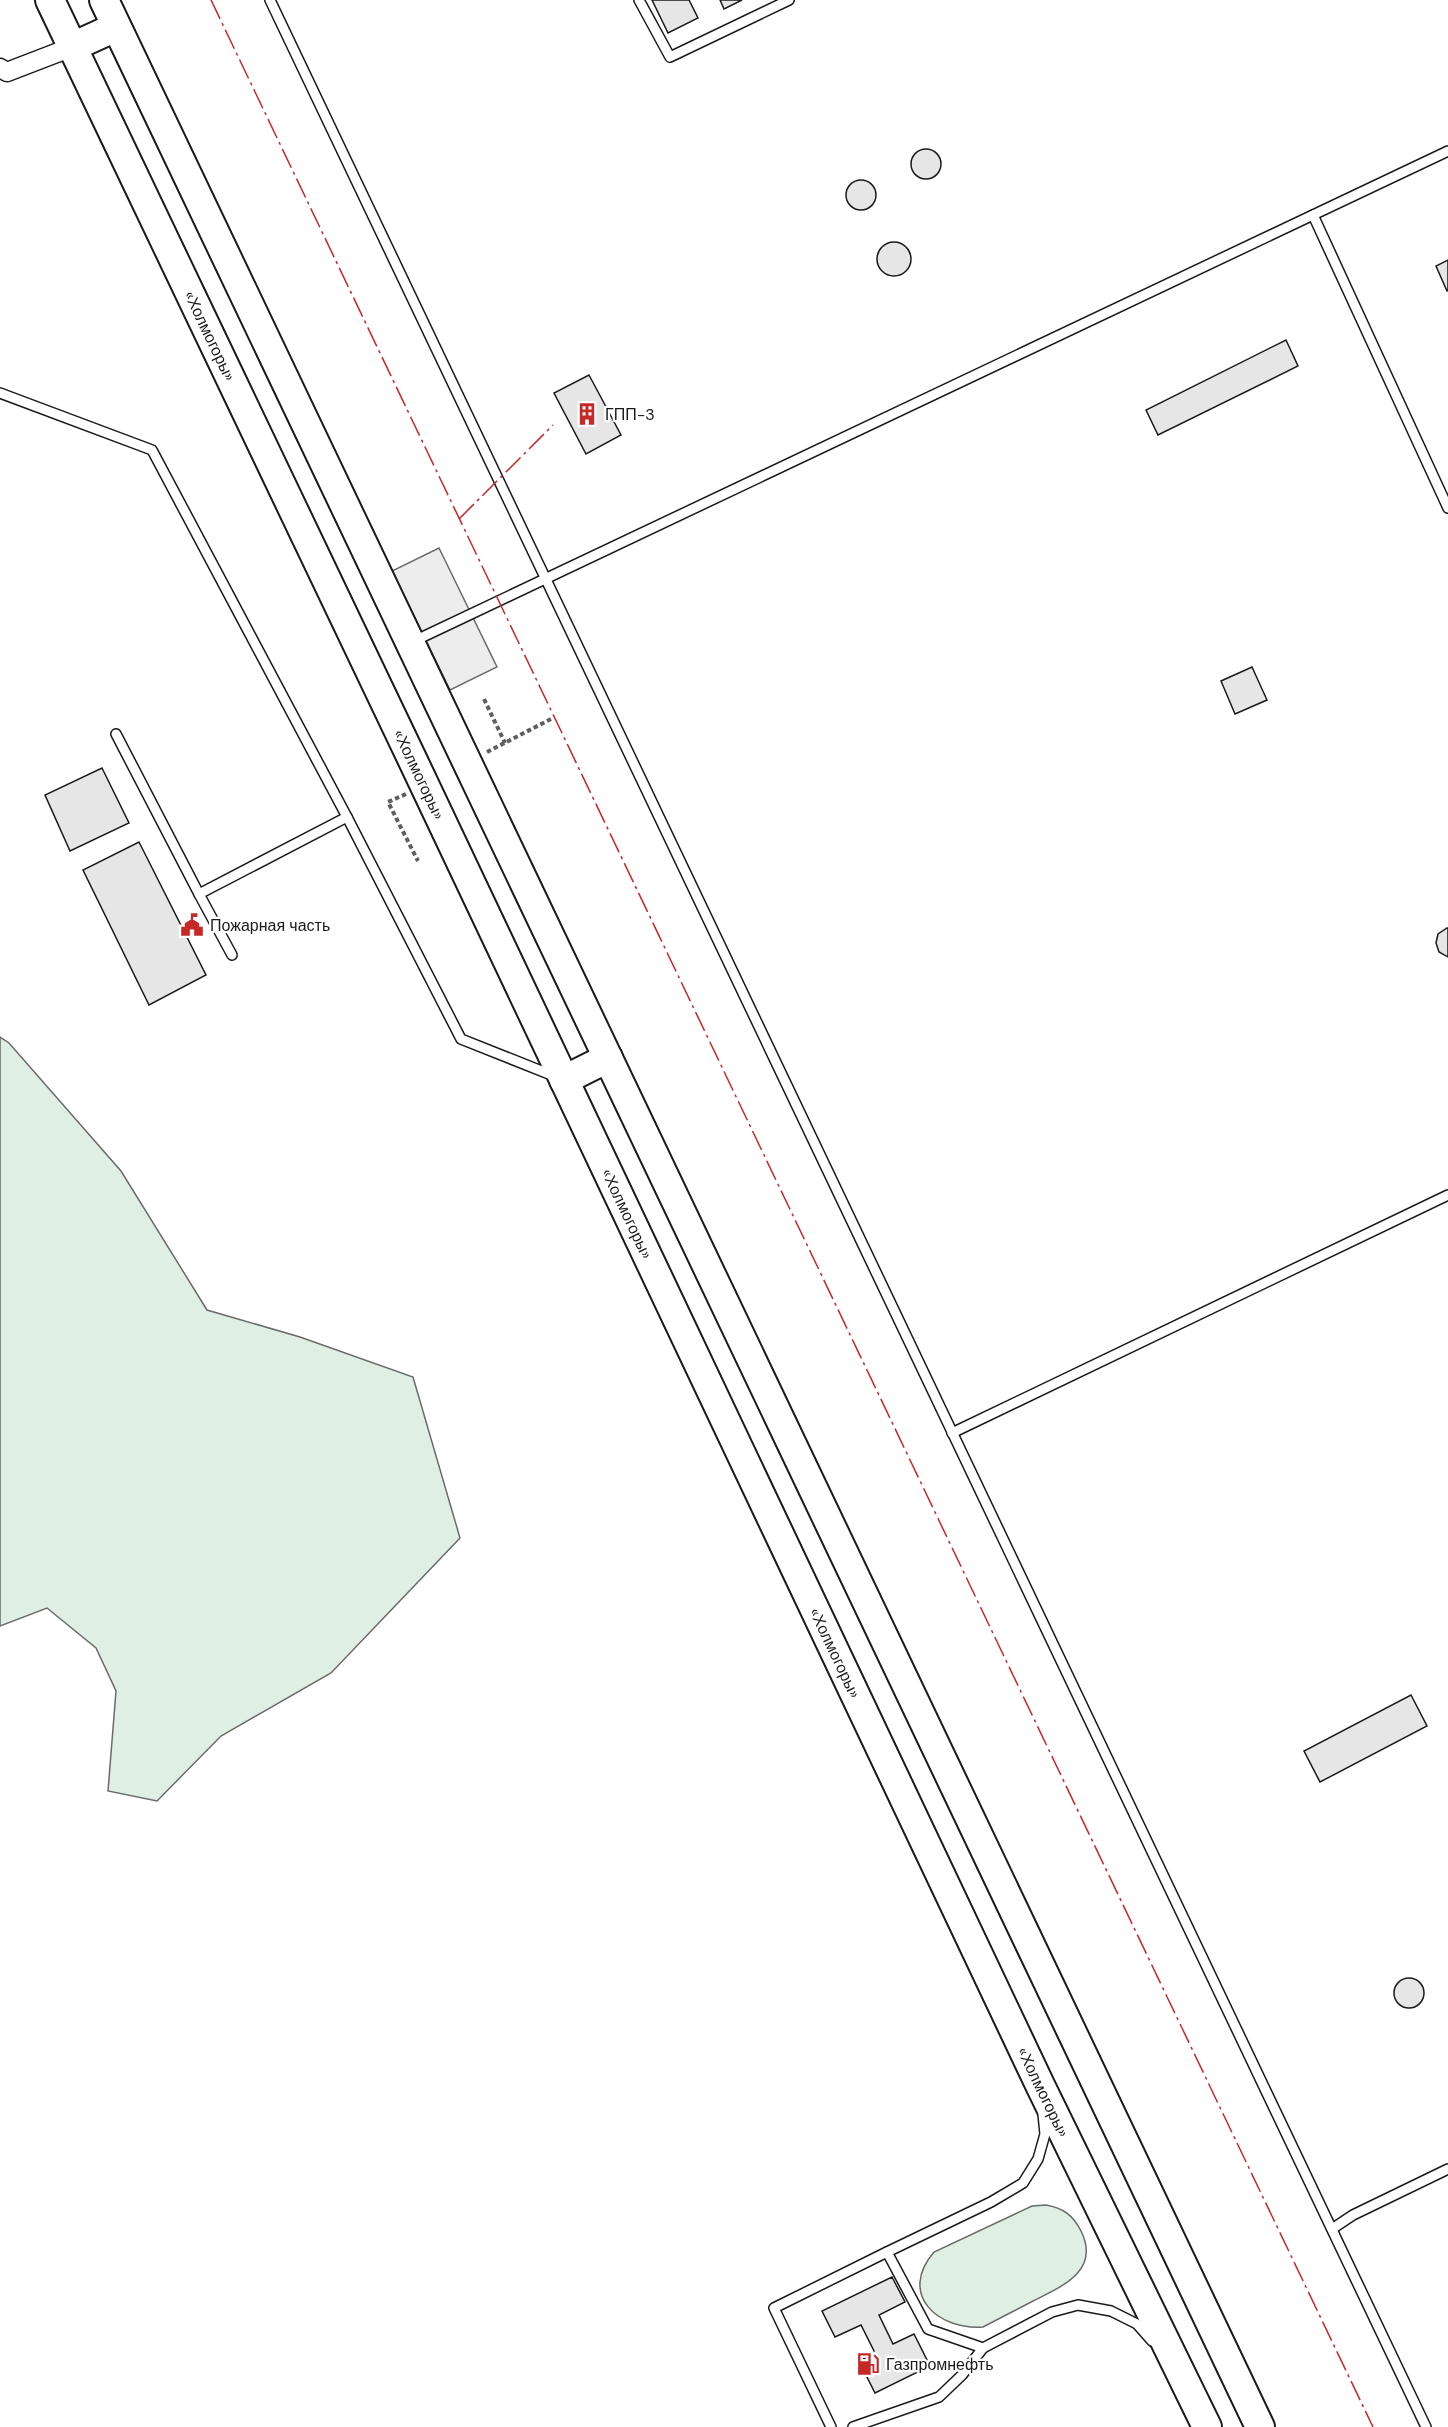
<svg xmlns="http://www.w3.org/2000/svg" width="1448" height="2427" font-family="'DM Sans',sans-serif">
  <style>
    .green { fill: #e0efe3; stroke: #6a6a6a; stroke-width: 1.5 }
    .parking { fill: #ededed; stroke: #6a6a6a; stroke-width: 1.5 }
    .building { fill: #e6e6e6; stroke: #1a1a1a; stroke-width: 1.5 }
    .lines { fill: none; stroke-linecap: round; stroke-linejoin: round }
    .service-casing { stroke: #1a1a1a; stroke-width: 12 }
    .minor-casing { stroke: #1a1a1a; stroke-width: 21 }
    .trunk-casing { stroke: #1a1a1a; stroke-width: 32 }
    .path { stroke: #5f5f5f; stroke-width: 4; stroke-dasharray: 4.5 3; stroke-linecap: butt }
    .service { stroke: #fff; stroke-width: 9 }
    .minor { stroke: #fff; stroke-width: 18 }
    .trunk { stroke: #fff; stroke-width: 28 }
    .power { stroke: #c62828; stroke-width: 1.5; stroke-dasharray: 21 4.5 3 4.5; stroke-linecap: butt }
    .labels { text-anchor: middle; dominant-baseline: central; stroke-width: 4.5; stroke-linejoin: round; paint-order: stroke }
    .street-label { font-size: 16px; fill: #1a1a1a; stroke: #fff }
    .poi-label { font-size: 16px; fill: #1a1a1a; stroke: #fff; text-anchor: start }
  </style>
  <rect width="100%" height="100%" fill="#fff"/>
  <!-- green -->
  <g class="green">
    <polygon points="0,1037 9,1043 121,1171 207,1310 300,1337 413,1377 460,1538 331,1673 221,1736 157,1801 108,1791 116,1691 96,1648 47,1608 0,1626"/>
    <path d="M1046,2205C1063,2208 1073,2215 1081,2231C1101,2271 1061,2287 1033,2301C1016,2310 1000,2318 983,2327C937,2330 898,2294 934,2252L1032,2206Z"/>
  </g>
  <!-- parking -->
  <polygon class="parking" points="439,548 497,667 450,690 392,571"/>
  <!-- building -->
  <g class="building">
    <polygon points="652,0 689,0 698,18 668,33"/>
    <polygon points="720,0 742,0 724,9"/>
    <circle cx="926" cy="164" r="15"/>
    <circle cx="861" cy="195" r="15"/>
    <circle cx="894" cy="259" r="17"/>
    <polygon points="1448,260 1448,290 1447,291 1436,266"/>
    <polygon points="1286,340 1298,366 1158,435 1146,410"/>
    <polygon points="589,375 621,435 586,454 554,393"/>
    <polygon points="1252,667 1267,700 1235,714 1221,681"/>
    <polygon points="102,768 129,823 70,851 45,795"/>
    <polygon points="139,842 206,975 149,1005 83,870"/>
    <polygon points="1447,928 1448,928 1448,957 1439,952 1436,943 1438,934"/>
    <polygon points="1411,1695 1427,1726 1320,1782 1304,1751"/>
    <circle cx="1409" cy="1993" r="15"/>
    <polygon points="892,2277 905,2302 879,2315 893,2344 914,2334 930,2366 875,2393 859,2361 875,2353 861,2325 835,2337 822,2311"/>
  </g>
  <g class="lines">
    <!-- service casing -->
    <g class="service-casing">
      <g id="service">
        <polyline points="270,0 1426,2427"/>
        <polyline points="639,0 670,57 789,0"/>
        <polyline points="1313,215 1448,508"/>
        <polyline points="0,393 152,450 347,817 461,1039 554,1076"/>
        <polyline points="412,642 1448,151"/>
        <polyline points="116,734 199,894 347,817"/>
        <polyline points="199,894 232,955"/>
        <polyline points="952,1433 1448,1195"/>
        <polyline points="1043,2114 1045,2134 1038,2159 1023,2183 991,2202 887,2252 928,2329 983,2348 1052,2312 1078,2305 1111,2311 1137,2324 1152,2341"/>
        <polyline points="1332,2229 1353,2215 1448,2169"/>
        <polyline points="831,2427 774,2308 887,2252"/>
        <polyline points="853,2427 939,2397 962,2375 983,2348"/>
      </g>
    </g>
    <!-- minor casing -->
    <g class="minor-casing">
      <polyline id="minor" points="0,68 7,72 72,47"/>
    </g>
    <!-- trunk casing -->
    <g class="trunk-casing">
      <g id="trunk">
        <path id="s1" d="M50,0L415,765L1040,2085L1207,2427"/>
        <polyline points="104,0 1260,2427"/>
        <polyline points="72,47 116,27"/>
        <polyline points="564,1080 608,1058"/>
      </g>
    </g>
    <!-- path -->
    <g class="path">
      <polyline points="484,699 505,743"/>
      <polyline points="487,752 553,718"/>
      <polyline points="406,794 388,802 418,861"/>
    </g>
    <!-- service -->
    <use href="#service" class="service"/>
    <!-- minor -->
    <use href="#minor" class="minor"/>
    <!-- trunk -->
    <use href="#trunk" class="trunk"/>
    <!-- power -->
    <g class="power">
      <polyline points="211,0 1373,2427"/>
      <polyline points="459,519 553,425"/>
    </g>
  </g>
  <!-- icons -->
  <defs>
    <g id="building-bare" transform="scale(1.8)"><path d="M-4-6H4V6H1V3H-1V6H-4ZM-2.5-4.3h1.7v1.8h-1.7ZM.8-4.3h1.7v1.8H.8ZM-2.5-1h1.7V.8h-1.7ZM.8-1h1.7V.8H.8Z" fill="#c62828" stroke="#fff" stroke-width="2.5" paint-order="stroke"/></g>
    <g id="civic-bare" transform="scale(1.8)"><path d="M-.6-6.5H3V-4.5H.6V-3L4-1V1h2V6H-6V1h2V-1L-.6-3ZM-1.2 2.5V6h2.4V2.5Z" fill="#c62828" stroke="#fff" stroke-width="2.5" paint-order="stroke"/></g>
    <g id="fuel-bare" transform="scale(1.8)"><path d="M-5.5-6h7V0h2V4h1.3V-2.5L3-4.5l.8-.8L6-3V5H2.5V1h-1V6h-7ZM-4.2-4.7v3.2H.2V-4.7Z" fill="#c62828" stroke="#fff" stroke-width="2.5" paint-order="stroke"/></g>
  </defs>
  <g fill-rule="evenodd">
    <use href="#building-bare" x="587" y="414"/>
    <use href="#civic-bare" x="192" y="925"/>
    <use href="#fuel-bare" x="868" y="2364"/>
  </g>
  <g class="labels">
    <!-- street labels -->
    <g class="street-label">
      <text stroke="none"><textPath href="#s1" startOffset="372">«Холмогоры»</textPath></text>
      <text stroke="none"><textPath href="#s1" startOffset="858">«Холмогоры»</textPath></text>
      <text stroke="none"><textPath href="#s1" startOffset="1344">«Холмогоры»</textPath></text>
      <text stroke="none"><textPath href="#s1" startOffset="1830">«Холмогоры»</textPath></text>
      <text stroke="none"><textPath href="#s1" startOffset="2316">«Холмогоры»</textPath></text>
    </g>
    <!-- poi labels -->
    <g class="poi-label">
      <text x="605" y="414">ГПП-3</text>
      <text x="210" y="925">Пожарная часть</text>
      <text x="886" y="2364">Газпромнефть</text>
    </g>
  </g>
</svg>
